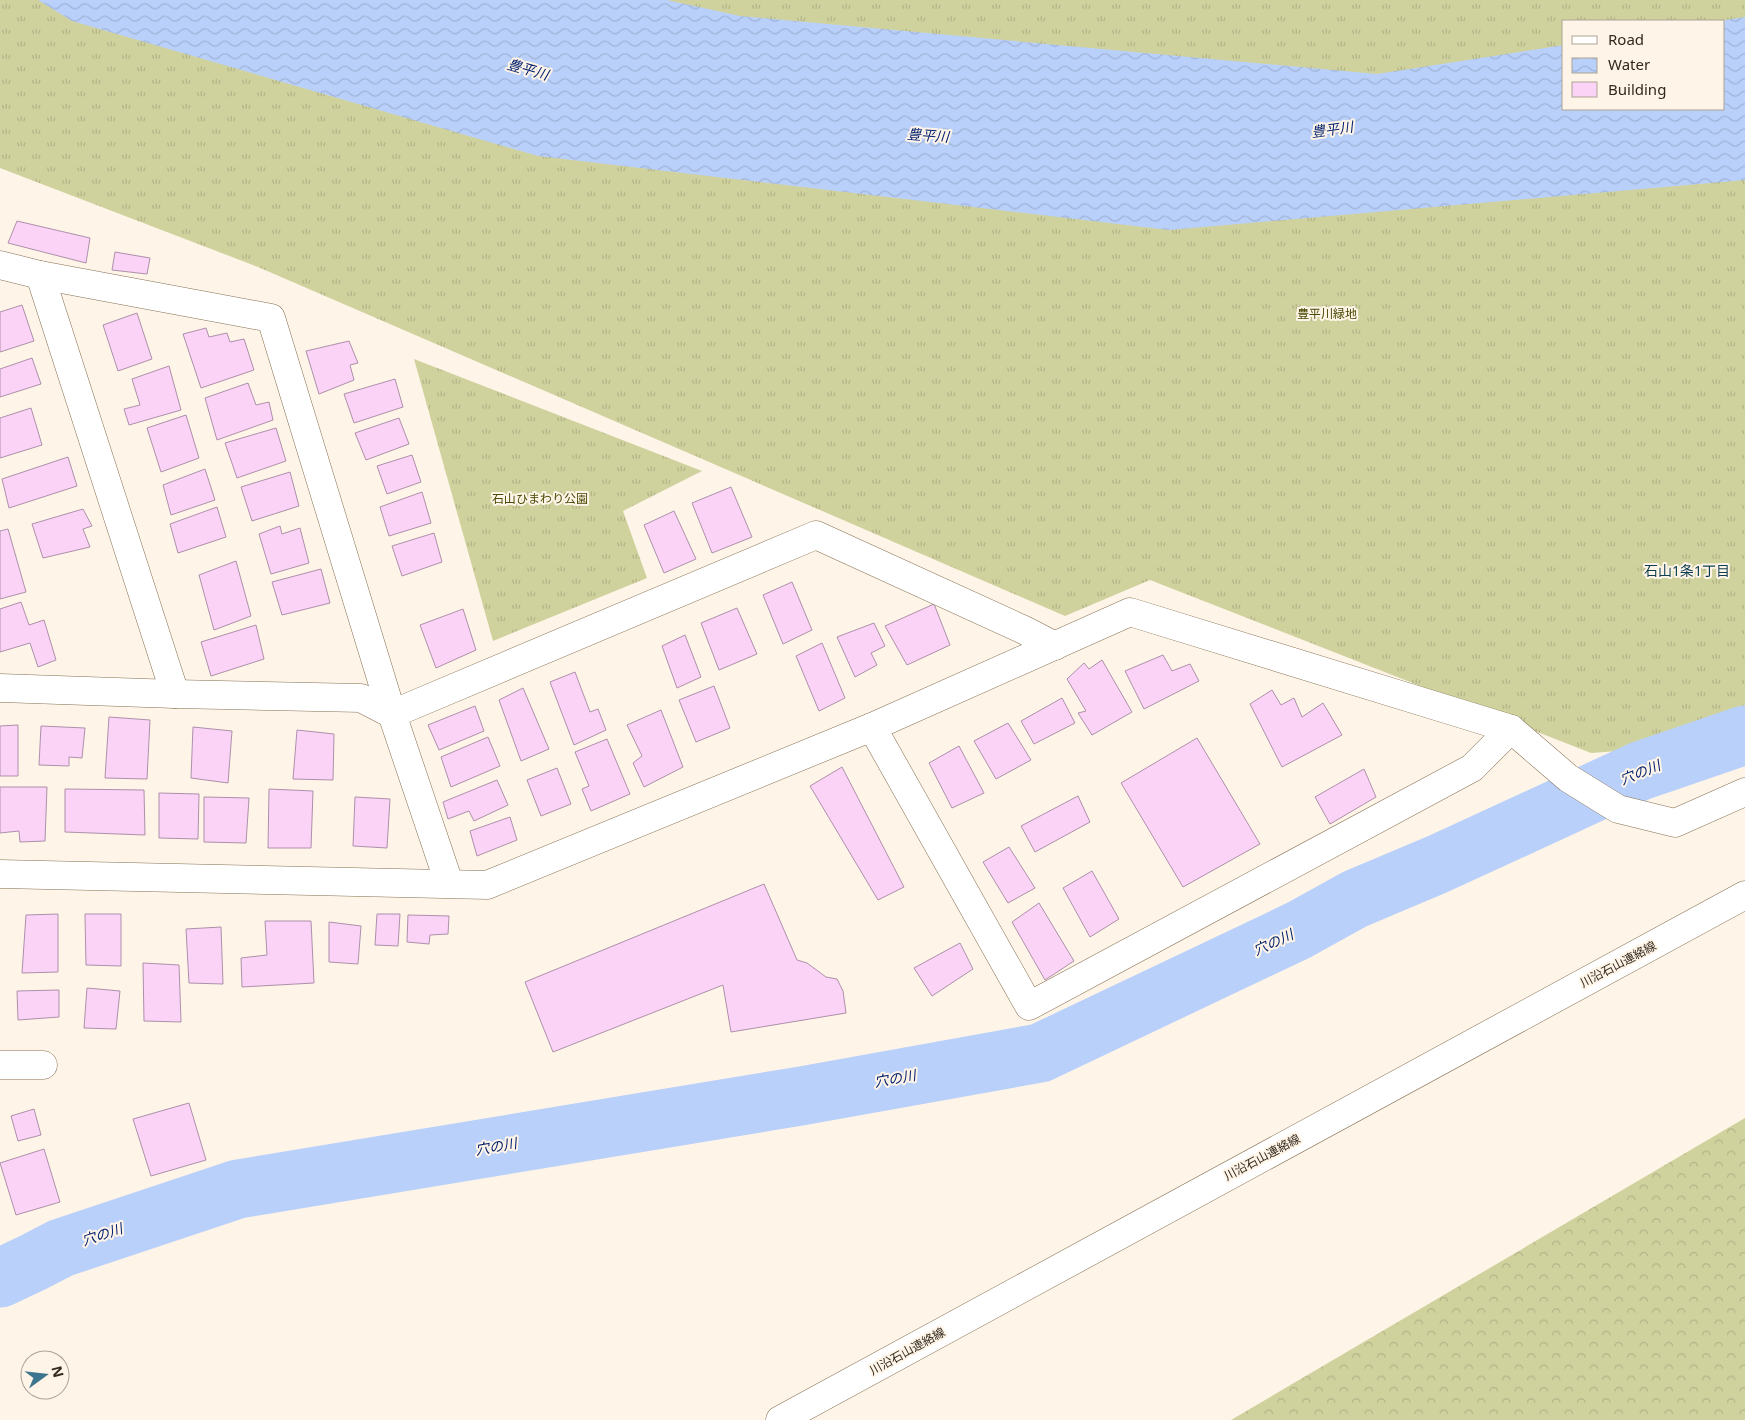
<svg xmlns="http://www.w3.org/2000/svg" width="1745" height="1420" font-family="'Noto Sans','Noto Sans JP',sans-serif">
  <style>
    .grass { fill: url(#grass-tufts); fill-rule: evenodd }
    .forest { fill: url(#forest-crowns) }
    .water { fill: url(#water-waves) }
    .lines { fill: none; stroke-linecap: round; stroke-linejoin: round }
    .river { stroke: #b9d0fb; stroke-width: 59 }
    .building { fill: #fbd3f7; stroke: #ad90aa }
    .minor-casing { stroke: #857154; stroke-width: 29 }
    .minor { stroke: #fff; stroke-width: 28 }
    .labels { text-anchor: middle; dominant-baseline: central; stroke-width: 4; stroke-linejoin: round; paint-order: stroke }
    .park-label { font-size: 12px; fill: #484904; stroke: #fef4e7 }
    .street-label { font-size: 12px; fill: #31291c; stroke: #fef4e7 }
    .water-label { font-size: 14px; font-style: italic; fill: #042270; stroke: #fef4e7 }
    .neighbourhood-label { font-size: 14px; fill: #0c3d50; stroke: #fef4e7 }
  </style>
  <defs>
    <pattern id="grass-tufts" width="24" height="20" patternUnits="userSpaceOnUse" patternTransform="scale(1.25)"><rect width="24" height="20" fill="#d0d29e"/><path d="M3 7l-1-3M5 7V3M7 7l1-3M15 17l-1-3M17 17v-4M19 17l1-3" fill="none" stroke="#b3b488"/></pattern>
    <pattern id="forest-crowns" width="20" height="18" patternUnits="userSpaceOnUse" patternTransform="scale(1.25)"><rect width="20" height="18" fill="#d0d29e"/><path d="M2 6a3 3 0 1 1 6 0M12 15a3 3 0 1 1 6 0" fill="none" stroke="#b3b488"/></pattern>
    <pattern id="water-waves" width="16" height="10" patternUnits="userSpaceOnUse" patternTransform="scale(1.25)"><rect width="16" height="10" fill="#b9d0fb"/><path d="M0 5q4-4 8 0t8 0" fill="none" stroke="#a0b3d7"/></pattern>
  </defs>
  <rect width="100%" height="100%" fill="#fef4e7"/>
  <!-- grass -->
  <g class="grass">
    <path d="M0,0H1745V742L1591,753L1150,580L1065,616L258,267L0,168ZM1564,21H1724V109H1564Z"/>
    <polygon points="414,359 702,471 623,511 647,578 493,641"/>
  </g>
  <!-- forest -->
  <polygon class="forest" points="1745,1118 1745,1420 1231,1420"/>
  <!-- water -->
  <polygon class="water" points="38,0 667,0 740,16 1377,74 1564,45 1564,109 1724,109 1724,21 1719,21 1745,17 1745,180 1169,230 538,156 72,21"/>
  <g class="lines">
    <!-- river -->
    <polyline class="river" points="0,1278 32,1263 61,1248 238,1189 801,1096 1040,1053 1299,930 1355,899 1438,864 1640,771 1745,735"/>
  </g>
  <!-- building -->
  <g class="building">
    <polygon points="17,221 90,238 86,263 8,243"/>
    <polygon points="115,252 150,258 147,274 112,270"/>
    <polygon points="22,305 34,341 0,352 0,312"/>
    <polygon points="137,313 152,359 118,371 103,325"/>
    <polygon points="206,328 209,337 227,333 230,342 244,339 254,370 201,388 183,334"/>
    <polygon points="349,341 358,363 350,365 354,380 319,394 306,351"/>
    <polygon points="32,358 41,384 0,397 0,369"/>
    <polygon points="169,366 181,410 129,425 124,409 140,405 132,379"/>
    <polygon points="395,379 403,407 354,423 344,394"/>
    <polygon points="248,383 256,405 269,402 273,420 217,440 205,398"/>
    <polygon points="31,408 42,445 0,458 0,418"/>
    <polygon points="186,415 199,458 161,472 147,428"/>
    <polygon points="399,418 409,444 366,460 355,433"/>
    <polygon points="276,428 286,461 237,478 225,443"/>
    <polygon points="412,455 421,482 387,494 377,466"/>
    <polygon points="68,457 77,486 9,508 2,479"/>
    <polygon points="205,469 215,500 171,515 163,485"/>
    <polygon points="290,472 299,506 252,521 241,487"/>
    <polygon points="731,487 752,537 712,553 692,503"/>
    <polygon points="422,492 431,523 389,536 380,507"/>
    <polygon points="217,507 226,537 178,553 170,524"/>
    <polygon points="83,509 92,526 83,529 90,547 43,558 32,524"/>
    <polygon points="674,511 696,559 664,573 644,525"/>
    <polygon points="280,526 282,534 300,528 309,563 271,574 259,534"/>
    <polygon points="8,529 26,592 0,599 0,531"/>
    <polygon points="434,533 442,562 402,576 392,546"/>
    <polygon points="236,561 251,616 214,630 199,575"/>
    <polygon points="321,569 330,603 282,615 272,582"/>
    <polygon points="792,582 812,630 783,644 763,595"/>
    <polygon points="21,602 29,625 44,620 56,660 38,667 30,643 0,652 0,609"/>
    <polygon points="934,604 950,645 907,665 885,626"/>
    <polygon points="737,608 757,654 719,670 701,623"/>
    <polygon points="463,609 476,650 436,668 420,625"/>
    <polygon points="874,623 885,646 871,653 877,665 855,677 837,637"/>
    <polygon points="256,625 264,659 211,676 201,642"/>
    <polygon points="685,635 701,677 677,688 662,646"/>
    <polygon points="822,643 845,698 819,711 796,656"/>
    <polygon points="1163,655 1172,671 1190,664 1199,681 1144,709 1125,671"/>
    <polygon points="1102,660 1132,712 1092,735 1078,713 1086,711 1067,679 1084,663 1089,669"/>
    <polygon points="575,672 590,712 598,709 606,730 574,745 550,682"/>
    <polygon points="714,686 730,728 696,742 679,700"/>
    <polygon points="523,688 549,749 521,761 499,700"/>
    <polygon points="1272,690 1281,705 1294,698 1302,717 1323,703 1342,735 1282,767 1250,704"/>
    <polygon points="1062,698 1075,723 1034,744 1021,721"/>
    <polygon points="475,706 484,731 439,750 428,725"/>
    <polygon points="661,710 683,767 644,787 633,763 642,756 627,725"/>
    <polygon points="109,717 150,720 147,779 105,778"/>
    <polygon points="1008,723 1031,760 996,779 974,741"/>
    <polygon points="18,725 18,776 0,776 0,726"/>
    <polygon points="41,726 85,728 82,758 69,757 69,766 39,765"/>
    <polygon points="193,727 232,731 228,783 191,778"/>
    <polygon points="297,730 334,734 333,780 293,779"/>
    <polygon points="488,737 500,766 451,787 441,757"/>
    <polygon points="1197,738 1260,844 1183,887 1121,783"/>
    <polygon points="607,739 630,794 591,811 582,789 589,786 575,752"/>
    <polygon points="959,746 984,793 952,808 929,763"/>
    <polygon points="842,767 904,887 878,900 810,786"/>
    <polygon points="557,768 571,804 541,816 527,780"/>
    <polygon points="1364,769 1376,797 1330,824 1315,797"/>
    <polygon points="497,780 508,805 474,821 469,811 448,819 443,802"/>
    <polygon points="0,787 47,787 45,841 20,842 19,831 0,833"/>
    <polygon points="65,789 144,790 145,835 65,832"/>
    <polygon points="269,789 313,791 311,848 268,848"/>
    <polygon points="159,793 199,794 198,839 159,838"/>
    <polygon points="1078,796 1090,822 1035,852 1021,826"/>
    <polygon points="204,797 249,798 246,843 204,842"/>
    <polygon points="355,797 390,799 387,848 353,846"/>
    <polygon points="510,817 517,840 477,856 470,831"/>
    <polygon points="1009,847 1035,888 1008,903 983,862"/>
    <polygon points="1092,871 1119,919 1090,937 1063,888"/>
    <polygon points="764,884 797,960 807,963 826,977 837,979 843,991 846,1013 731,1032 723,985 553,1052 525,982"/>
    <polygon points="1039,903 1074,961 1045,980 1012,922"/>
    <polygon points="58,914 58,972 22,973 26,915"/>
    <polygon points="85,914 121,914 121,966 86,965"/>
    <polygon points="377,914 400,914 398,946 375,945"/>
    <polygon points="408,915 449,916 448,934 430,935 429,944 407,942"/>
    <polygon points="265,921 311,921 314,983 242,987 241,958 267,955"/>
    <polygon points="329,922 361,926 358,964 329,962"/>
    <polygon points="221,927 223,984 189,983 186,929"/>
    <polygon points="960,943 973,969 932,996 914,968"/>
    <polygon points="143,963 179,965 181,1022 144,1021"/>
    <polygon points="87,988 120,991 116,1029 84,1028"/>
    <polygon points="59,990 59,1017 18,1020 17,991"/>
    <polygon points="189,1103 206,1160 151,1176 133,1119"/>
    <polygon points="34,1109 41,1135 18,1141 11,1116"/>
    <polygon points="44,1149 60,1202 16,1215 0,1163"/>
  </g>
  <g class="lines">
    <!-- minor casing -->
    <g class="minor-casing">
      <g id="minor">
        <polyline points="0,265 40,275 271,318 392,714 449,883"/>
        <polyline points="40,275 175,694"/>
        <polyline points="0,688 175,694 361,698 392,714 816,535 1024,630 1055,646"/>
        <polyline points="872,727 1029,1006 1472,768 1511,729"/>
        <polyline points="0,874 487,885 872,727 1130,612 1511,729 1568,778 1618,809 1675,823 1745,792"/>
        <polyline points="0,1065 43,1065"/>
        <polyline points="780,1420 1745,895"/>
      </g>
    </g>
    <!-- minor -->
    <use href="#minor" class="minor"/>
  </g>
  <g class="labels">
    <!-- park labels -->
    <g class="park-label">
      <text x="1327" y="313">豊平川緑地</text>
      <text x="540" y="498">石山ひまわり公園</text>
    </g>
    <!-- street labels -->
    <g class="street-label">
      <text transform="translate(1618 964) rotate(-28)">川沿石山連絡線</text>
      <text transform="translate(1262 1157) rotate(-28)">川沿石山連絡線</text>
      <text transform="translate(907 1351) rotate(-29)">川沿石山連絡線</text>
    </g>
    <!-- water labels -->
    <g class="water-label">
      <text transform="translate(528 69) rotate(16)">豊平川</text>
      <text transform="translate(1332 129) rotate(-8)">豊平川</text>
      <text transform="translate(928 135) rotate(4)">豊平川</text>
      <text transform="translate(1640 772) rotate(-22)">穴の川</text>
      <text transform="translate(1273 942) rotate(-25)">穴の川</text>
      <text transform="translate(895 1078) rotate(-10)">穴の川</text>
      <text transform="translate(496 1146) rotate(-10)">穴の川</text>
      <text transform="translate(102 1234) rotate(-18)">穴の川</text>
    </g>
    <!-- neighbourhood labels -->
    <g class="neighbourhood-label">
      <text x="1687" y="570">石山1条1丁目</text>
    </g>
  </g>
  <!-- legend -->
  <rect x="1562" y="20" width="162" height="90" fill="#fef4e7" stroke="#aca396"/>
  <rect x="1572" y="36" width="25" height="8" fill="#ffffff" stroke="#aca396"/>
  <text x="1608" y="45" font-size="15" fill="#31291c">Road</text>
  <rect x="1572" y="58" width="25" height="15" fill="url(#water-waves)" stroke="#aca396"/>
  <text x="1608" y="70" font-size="15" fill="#31291c">Water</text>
  <rect x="1572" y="82" width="25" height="15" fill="#fbd3f7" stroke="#aca396"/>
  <text x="1608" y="95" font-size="15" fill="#31291c">Building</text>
  <!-- north arrow -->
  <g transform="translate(45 1375) rotate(75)"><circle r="24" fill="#fef4e7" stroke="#aca396"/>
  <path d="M0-4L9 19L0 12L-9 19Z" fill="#3b758e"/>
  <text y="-8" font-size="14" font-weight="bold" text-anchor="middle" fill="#31291c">N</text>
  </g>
</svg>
